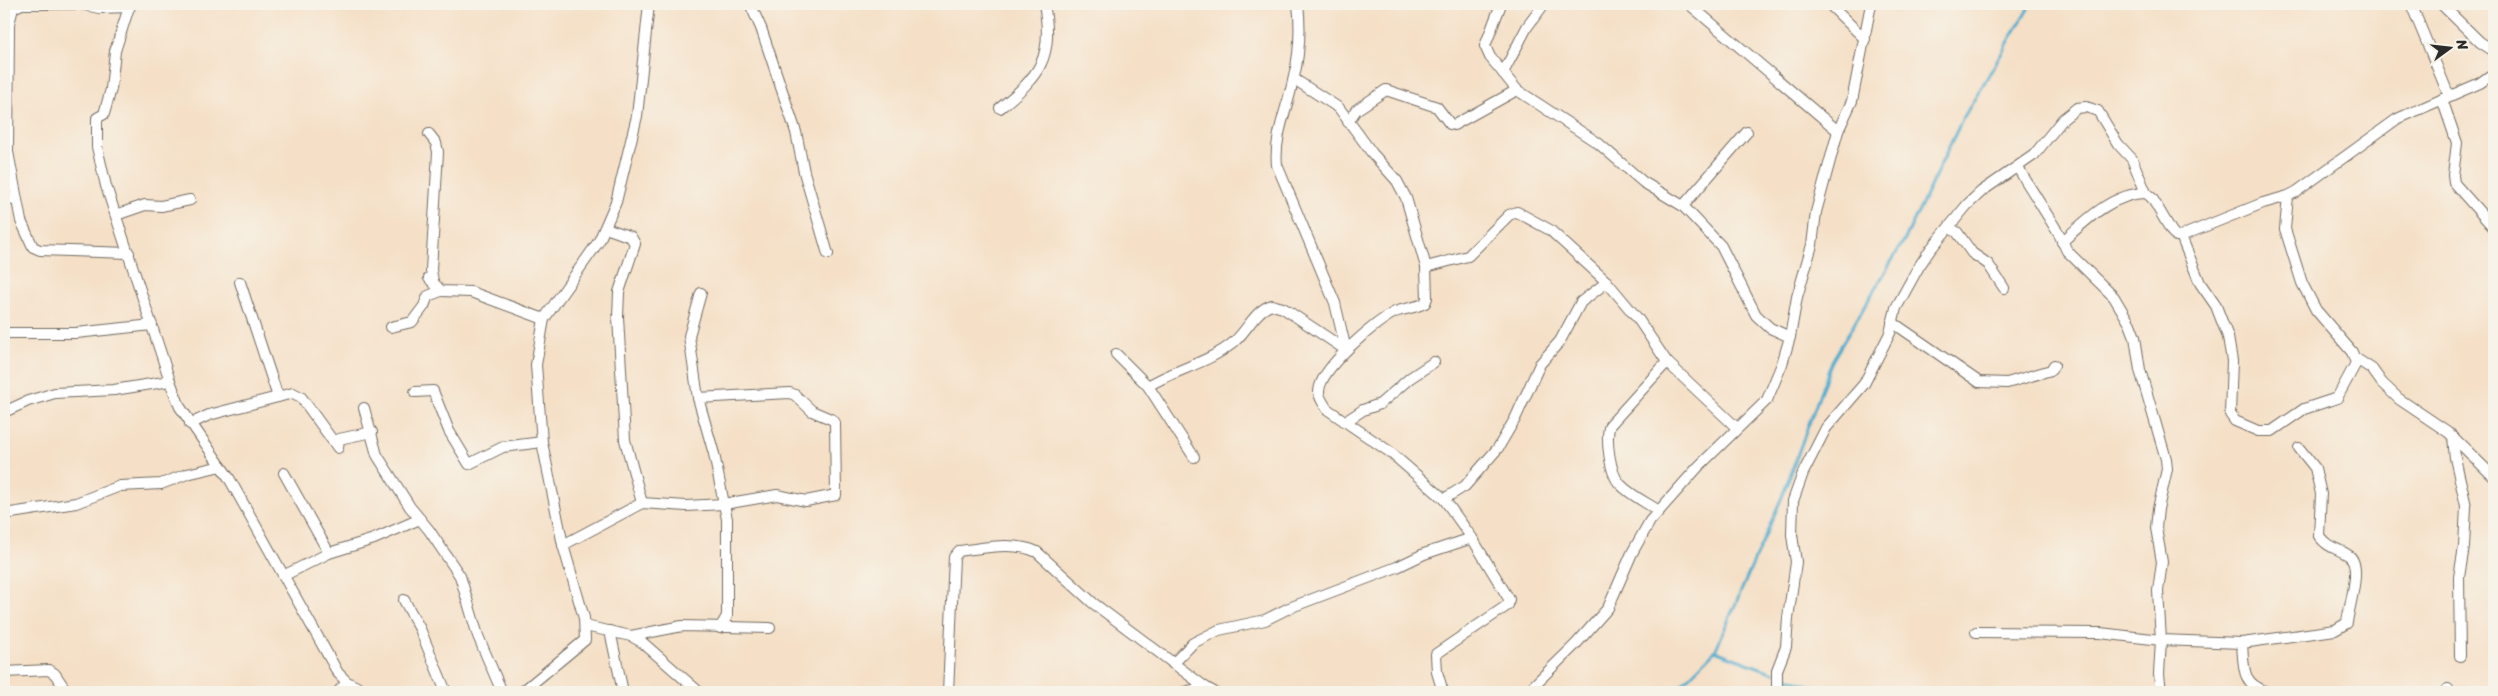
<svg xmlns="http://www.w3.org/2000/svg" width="2498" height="696" font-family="Sriracha,sans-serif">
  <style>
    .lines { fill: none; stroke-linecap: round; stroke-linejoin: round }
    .stream { stroke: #50acce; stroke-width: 3 }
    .minor-casing { stroke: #726a62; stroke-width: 12 }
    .minor { stroke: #fff; stroke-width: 10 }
  </style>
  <rect width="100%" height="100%" fill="#f7f3e8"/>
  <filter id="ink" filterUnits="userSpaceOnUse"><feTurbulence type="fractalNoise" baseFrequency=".02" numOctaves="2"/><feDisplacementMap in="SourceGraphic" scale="10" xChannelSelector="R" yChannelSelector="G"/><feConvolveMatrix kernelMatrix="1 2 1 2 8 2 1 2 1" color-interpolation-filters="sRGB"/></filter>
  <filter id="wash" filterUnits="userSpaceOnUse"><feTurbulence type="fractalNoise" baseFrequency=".0096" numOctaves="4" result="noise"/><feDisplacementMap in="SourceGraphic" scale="20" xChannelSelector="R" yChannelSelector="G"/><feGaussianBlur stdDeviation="1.12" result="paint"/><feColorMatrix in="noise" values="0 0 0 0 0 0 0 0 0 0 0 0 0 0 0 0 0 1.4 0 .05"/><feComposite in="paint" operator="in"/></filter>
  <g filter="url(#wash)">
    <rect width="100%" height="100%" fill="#f5e0c7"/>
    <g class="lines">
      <!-- stream -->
      <g class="stream">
        <polyline points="1715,651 1774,673"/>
        <polyline points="1780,675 1829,692"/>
        <polyline points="1674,692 1715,651 1782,497 1832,361 1906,237 1962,120 2031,4"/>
      </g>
    </g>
  </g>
  <g filter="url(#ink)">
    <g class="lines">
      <!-- minor casing -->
      <g class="minor-casing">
        <g id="minor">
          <polyline points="130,4 115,51 111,89 104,114 97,118 97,147 106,186 170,381 180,407 229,478 338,673 347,682 367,692"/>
          <polyline points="750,4 761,28 796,132 804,172 828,254"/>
          <path d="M1298,4C1301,29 1299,57 1293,81C1287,109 1274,136 1277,165L1335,303L1346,350"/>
          <polyline points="1501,4 1485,46 1490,57 1517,90 1598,143 1643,182 1683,206 1721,246 1756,315 1770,328 1790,337"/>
          <polyline points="1689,4 1838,131"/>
          <polyline points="1829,4 1865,39"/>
          <polyline points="2411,4 2449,96"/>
          <polyline points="2441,4 2480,42 2494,51"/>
          <polyline points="1503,73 1527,27 1544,4"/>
          <path d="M1294,79L1339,108L1372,153L1397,181L1406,198L1426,267L1427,298L1425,303C1416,308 1405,308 1395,312C1375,322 1319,369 1319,392C1319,398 1324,404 1327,409L1390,452L1444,499L1472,538L1509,599L1508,605L1436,654L1437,672L1443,692"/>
          <polyline points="2442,99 2457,143 2453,175 2454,183 2494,228"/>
          <path d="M1000,108C1040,75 1054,58 1044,4"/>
          <polyline points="1348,122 1356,110 1386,90 1437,107 1450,124 1454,125 1517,90"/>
          <polyline points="2018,168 2059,234 2067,251 2114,297 2130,324 2135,337 2140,370 2166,459 2167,469 2158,509 2156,528 2162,562 2158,591 2161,640 2159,674 2161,692"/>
          <polyline points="2288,196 2263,203 2181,236 2200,283 2216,306 2228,337 2232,361 2230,414 2235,421 2258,431 2272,431 2304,409 2337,398 2356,363 2352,352 2316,310 2302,283 2285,229 2288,196 2296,192 2397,119 2480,83 2494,73"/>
          <polyline points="4,197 17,201"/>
          <polyline points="1683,206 1747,132"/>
          <polyline points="116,215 145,205 161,206 190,200"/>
          <polyline points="606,228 631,237 635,244 619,292 618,317 625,440 642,503"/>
          <polyline points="1949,228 1957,232 1972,253 1988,264 2004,288"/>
          <path d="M2062,242C2085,221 2113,193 2146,193"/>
          <polyline points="129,253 40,250 33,247 21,221 8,152 9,24 13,8 22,4 80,4 99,8 130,7"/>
          <polyline points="1426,267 1468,256 1509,215 1517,212 1550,230 1607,282 1638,319 1667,362 1737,428"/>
          <polyline points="429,278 433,281 431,270 438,152 436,143 429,134"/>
          <polyline points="429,278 441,291 471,292 544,319"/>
          <polyline points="240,282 278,397"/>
          <polyline points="701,293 689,336 698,398 714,454 727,519 727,616 720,628"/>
          <polyline points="1892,322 1979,382 2007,383 2051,370 2054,365"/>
          <polyline points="391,327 412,322 424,306 428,296 441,291"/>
          <polyline points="4,333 76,333 152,325"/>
          <polyline points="1116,354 1148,386 1194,457"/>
          <polyline points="2355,358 2372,369 2382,383 2399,399 2448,432 2494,477"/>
          <path d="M1148,386C1176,369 1209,363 1234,342C1247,331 1255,310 1272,305L1283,308L1346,350"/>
          <polyline points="415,392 433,391 449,431 469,464 503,447 542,442"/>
          <polyline points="364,408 377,455 410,507 429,530 460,576 478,636 502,692"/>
          <polyline points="4,412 28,401 55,393 114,390 170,381"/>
          <polyline points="1345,422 1363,410 1380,404 1410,378 1434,362"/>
          <polyline points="190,424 209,415 293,393 301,397 338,448 339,439 372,432"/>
          <polyline points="2453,437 2455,458 2466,506 2464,547 2459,577 2460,656"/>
          <polyline points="284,473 329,553"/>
          <polyline points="1444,499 1465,486 1498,448 1515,419 1540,364 1560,341 1581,302 1607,282"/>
          <path d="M1659,511C1647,503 1630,495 1620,484C1610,474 1605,438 1610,425L1667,362"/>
          <polyline points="11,513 76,503 120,486 161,484 187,474 221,466"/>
          <polyline points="563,545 642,503 686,506 724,504 777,495 806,501 836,495 835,423 833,420 812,411 795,395 790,393 698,398"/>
          <polyline points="285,575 329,553 374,539 420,519"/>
          <polyline points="404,600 420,629 446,692"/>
          <polyline points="585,626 631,636 642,642 699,692"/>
          <polyline points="610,631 623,692"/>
          <polyline points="1976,632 2100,633 2161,640 2242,643"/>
          <polyline points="631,636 682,626 770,628"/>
          <polyline points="1173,664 1193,643 1219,630 1265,620 1289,608 1397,567 1424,554 1472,538"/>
          <polyline points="4,672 49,670 55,674 67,692"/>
          <polyline points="338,692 347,682"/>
          <polyline points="522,692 585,640 584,618 563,545 542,442 536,365 544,319 599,241 616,202 637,116 649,4"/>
          <path d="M948,692L954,557L959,551C985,548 1013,541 1037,552L1093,603L1205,687"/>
          <polyline points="1184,692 1205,687 1214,692"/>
          <polyline points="1527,692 1576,644 1608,608 1632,553 1650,521 1698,467 1767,400 1782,364 1790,337 1797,297 1812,245 1816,212 1838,131 1852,101 1871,4"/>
          <polyline points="1777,692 1777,670 1786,647 1788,618 1796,562 1792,535 1793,501 1803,473 1826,428 1864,384 1890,333 1896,308 1918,268 1930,250 1967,205 1982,191 2034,155 2063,119 2077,108 2086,107 2098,111 2118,144 2132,159 2146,193 2152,198 2172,232 2176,236 2181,236"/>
          <path d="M2268,692C2241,684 2244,668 2242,643L2335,630L2347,623C2348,608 2364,564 2348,555C2336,547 2329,549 2319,536L2321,494L2315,468L2299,448"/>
          <polyline points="2446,692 2448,689"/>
        </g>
      </g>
      <!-- minor -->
      <use href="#minor" class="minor"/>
    </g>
  </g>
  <!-- margin -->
  <rect width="2498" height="696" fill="none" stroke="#f7f3e8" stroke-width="20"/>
  <!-- north arrow -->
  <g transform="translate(2450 48) rotate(75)" stroke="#f7f3e8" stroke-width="4" paint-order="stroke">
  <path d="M0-4L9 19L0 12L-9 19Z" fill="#2b2b2b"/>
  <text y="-8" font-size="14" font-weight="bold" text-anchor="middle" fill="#2b2b2b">N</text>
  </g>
</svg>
